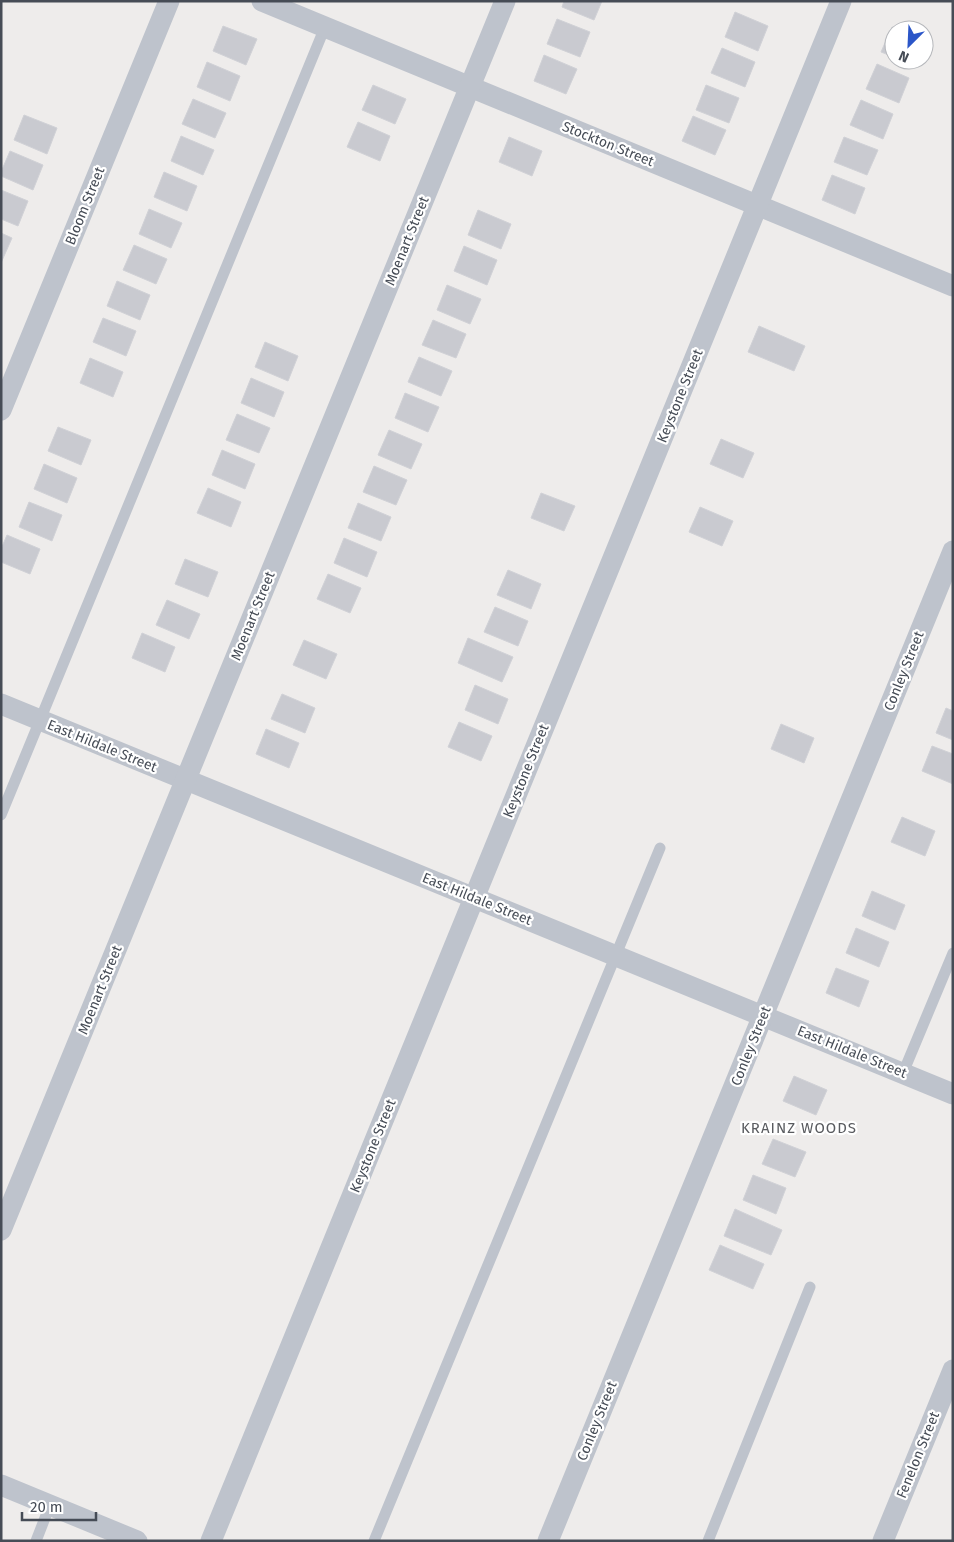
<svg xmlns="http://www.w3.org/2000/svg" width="954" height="1542" font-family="'Fira Sans',sans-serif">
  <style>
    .building { fill: #c9cad0; stroke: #d0d1d6 }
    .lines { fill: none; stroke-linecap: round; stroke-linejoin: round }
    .service { stroke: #bec3cc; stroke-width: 11 }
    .minor { stroke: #bec3cc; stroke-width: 21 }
    .labels { text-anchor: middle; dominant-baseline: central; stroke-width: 4.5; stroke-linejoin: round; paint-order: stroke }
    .street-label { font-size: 14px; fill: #464c56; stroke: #fff }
    .neighbourhood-label { font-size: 15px; letter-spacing: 1px; fill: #595b5f; stroke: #fff }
  </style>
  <rect width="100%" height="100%" fill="#eeeceb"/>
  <!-- building -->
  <g class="building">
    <polygon points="564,1 602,1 594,20 562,7"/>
    <polygon points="735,12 768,26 758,51 725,37"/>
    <polygon points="557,19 590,32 580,57 547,44"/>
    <polygon points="223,26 257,39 246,65 213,51"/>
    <polygon points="892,27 900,30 894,30 894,57 881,52"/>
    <polygon points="722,48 755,62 745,87 711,73"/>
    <polygon points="544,55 577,69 566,94 534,81"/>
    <polygon points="901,60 917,60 914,66"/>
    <polygon points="207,62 240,76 230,101 197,87"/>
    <polygon points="877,64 909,78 899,103 866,89"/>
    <polygon points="373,85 406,99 395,124 362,110"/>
    <polygon points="706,85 739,98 729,123 696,110"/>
    <polygon points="193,99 226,113 215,138 182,124"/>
    <polygon points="861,100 893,114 883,139 850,125"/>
    <polygon points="24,115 57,128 47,154 14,140"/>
    <polygon points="693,116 726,130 715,155 682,141"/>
    <polygon points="358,122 390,136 380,161 347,147"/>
    <polygon points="181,136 214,150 203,175 171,161"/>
    <polygon points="509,137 542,151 532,176 499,162"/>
    <polygon points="844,137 878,150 867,175 834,162"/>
    <polygon points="10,151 43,165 33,190 1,176 1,172"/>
    <polygon points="164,172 197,186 187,211 154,197"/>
    <polygon points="832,175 865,188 855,214 822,200"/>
    <polygon points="1,190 28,201 18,226 1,219"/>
    <polygon points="149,209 182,223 171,248 139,234"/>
    <polygon points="478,210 511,224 501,249 468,235"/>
    <polygon points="1,233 12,238 1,263"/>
    <polygon points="134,245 167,259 156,284 123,270"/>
    <polygon points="464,246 497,260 487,285 454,271"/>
    <polygon points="117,281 150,295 140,320 107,306"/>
    <polygon points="447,285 481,299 470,324 437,310"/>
    <polygon points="103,318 136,331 126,356 93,342"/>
    <polygon points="433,320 466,334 456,358 422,345"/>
    <polygon points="759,326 805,346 794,371 748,352"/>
    <polygon points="265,342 298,356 288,381 255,367"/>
    <polygon points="419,357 452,371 441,396 408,382"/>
    <polygon points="90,358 123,372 113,397 80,383"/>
    <polygon points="251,378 284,392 274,417 241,403"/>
    <polygon points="405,393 439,407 428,432 395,418"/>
    <polygon points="237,414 270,428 259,453 226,440"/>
    <polygon points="58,427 91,440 81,465 48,451"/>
    <polygon points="389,430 422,444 411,469 378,455"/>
    <polygon points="721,439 754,453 743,478 710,464"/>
    <polygon points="222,450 255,464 245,489 212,475"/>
    <polygon points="44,464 77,478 67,503 34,489"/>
    <polygon points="374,466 407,480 396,505 363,492"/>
    <polygon points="208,488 241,502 231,527 197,513"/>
    <polygon points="541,493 575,506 564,531 531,518"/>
    <polygon points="29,502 62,515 52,541 19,527"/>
    <polygon points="358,503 391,517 381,541 348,528"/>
    <polygon points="700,507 733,521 722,546 689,532"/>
    <polygon points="7,535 40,549 30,574 1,562 1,549"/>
    <polygon points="344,538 377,552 367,577 334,563"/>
    <polygon points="185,559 218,572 208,597 175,584"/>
    <polygon points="508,570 541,584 531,609 497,595"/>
    <polygon points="328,574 361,588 350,613 317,599"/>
    <polygon points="167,600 200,614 189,639 156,625"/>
    <polygon points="495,607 528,621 518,646 484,632"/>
    <polygon points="142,633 175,647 165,672 132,658"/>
    <polygon points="468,638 513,657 502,682 458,663"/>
    <polygon points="304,640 337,654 326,679 293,665"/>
    <polygon points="475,685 508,699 498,724 465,710"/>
    <polygon points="282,694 315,708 305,733 271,719"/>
    <polygon points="946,708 953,711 953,740 936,733"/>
    <polygon points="459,722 492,736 481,761 448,747"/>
    <polygon points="781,724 814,738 804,763 771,749"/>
    <polygon points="266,729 299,743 289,768 256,754"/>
    <polygon points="932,746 953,754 953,784 922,771"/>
    <polygon points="902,817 935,831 925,856 891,842"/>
    <polygon points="872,891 905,905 895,930 862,916"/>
    <polygon points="856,928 889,942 879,967 846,953"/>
    <polygon points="836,968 869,981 859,1007 826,993"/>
    <polygon points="794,1076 827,1090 816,1115 783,1101"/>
    <polygon points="773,1139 806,1152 795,1177 762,1164"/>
    <polygon points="753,1175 786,1188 776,1214 743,1200"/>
    <polygon points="735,1209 782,1230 771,1255 724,1236"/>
    <polygon points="720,1245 764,1264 753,1289 709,1270"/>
  </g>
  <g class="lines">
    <!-- service -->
    <g class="service">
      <polyline points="1,815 325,27"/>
      <polyline points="903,1073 953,953"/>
      <polyline points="36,1541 50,1505"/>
      <polyline points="374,1541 660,848"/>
      <polyline points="708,1541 810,1287"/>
    </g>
    <!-- minor -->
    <g class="minor">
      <polyline points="262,1 953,286"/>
      <polyline points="1,410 169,1"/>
      <polyline points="1,704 953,1094"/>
      <polyline points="1,1230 505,1"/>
      <polyline points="1,1485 137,1541"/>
      <polyline points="211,1541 841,1"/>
      <polyline points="548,1541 953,551"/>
      <polyline points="883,1541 953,1370"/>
    </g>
  </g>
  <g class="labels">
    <!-- street labels -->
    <g class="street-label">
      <text transform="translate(608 144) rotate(22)">Stockton Street</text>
      <text transform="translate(85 206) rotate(-68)">Bloom Street</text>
      <text transform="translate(407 241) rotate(-68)">Moenart Street</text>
      <text transform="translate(680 396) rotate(-68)">Keystone Street</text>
      <text transform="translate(253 616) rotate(-68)">Moenart Street</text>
      <text transform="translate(904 671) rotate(-68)">Conley Street</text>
      <text transform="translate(102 746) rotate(22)">East Hildale Street</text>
      <text transform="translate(526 771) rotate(-68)">Keystone Street</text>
      <text transform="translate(477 899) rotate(22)">East Hildale Street</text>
      <text transform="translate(100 990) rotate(-68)">Moenart Street</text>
      <text transform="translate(751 1046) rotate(-68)">Conley Street</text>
      <text transform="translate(852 1052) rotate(22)">East Hildale Street</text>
      <text transform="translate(373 1146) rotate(-68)">Keystone Street</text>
      <text transform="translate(597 1421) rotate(-68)">Conley Street</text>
      <text transform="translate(918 1455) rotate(-68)">Fenelon Street</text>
    </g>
    <!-- neighbourhood labels -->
    <g class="neighbourhood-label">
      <text x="799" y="1128">KRAINZ WOODS</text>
    </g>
  </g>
  <!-- border -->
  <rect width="954" height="1542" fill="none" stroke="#464c56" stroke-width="5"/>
  <!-- north arrow -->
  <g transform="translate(909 45) rotate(204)"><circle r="24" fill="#ffffff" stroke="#b5b7bb"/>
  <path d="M0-4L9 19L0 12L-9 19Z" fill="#2b56c8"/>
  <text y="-8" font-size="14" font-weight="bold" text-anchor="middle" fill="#464c56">N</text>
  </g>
  <!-- scale -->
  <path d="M22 1512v8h74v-8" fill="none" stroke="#464c56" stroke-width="2.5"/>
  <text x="30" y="1512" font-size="15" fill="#464c56" stroke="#ffffff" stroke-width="4" paint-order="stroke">20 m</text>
</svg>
